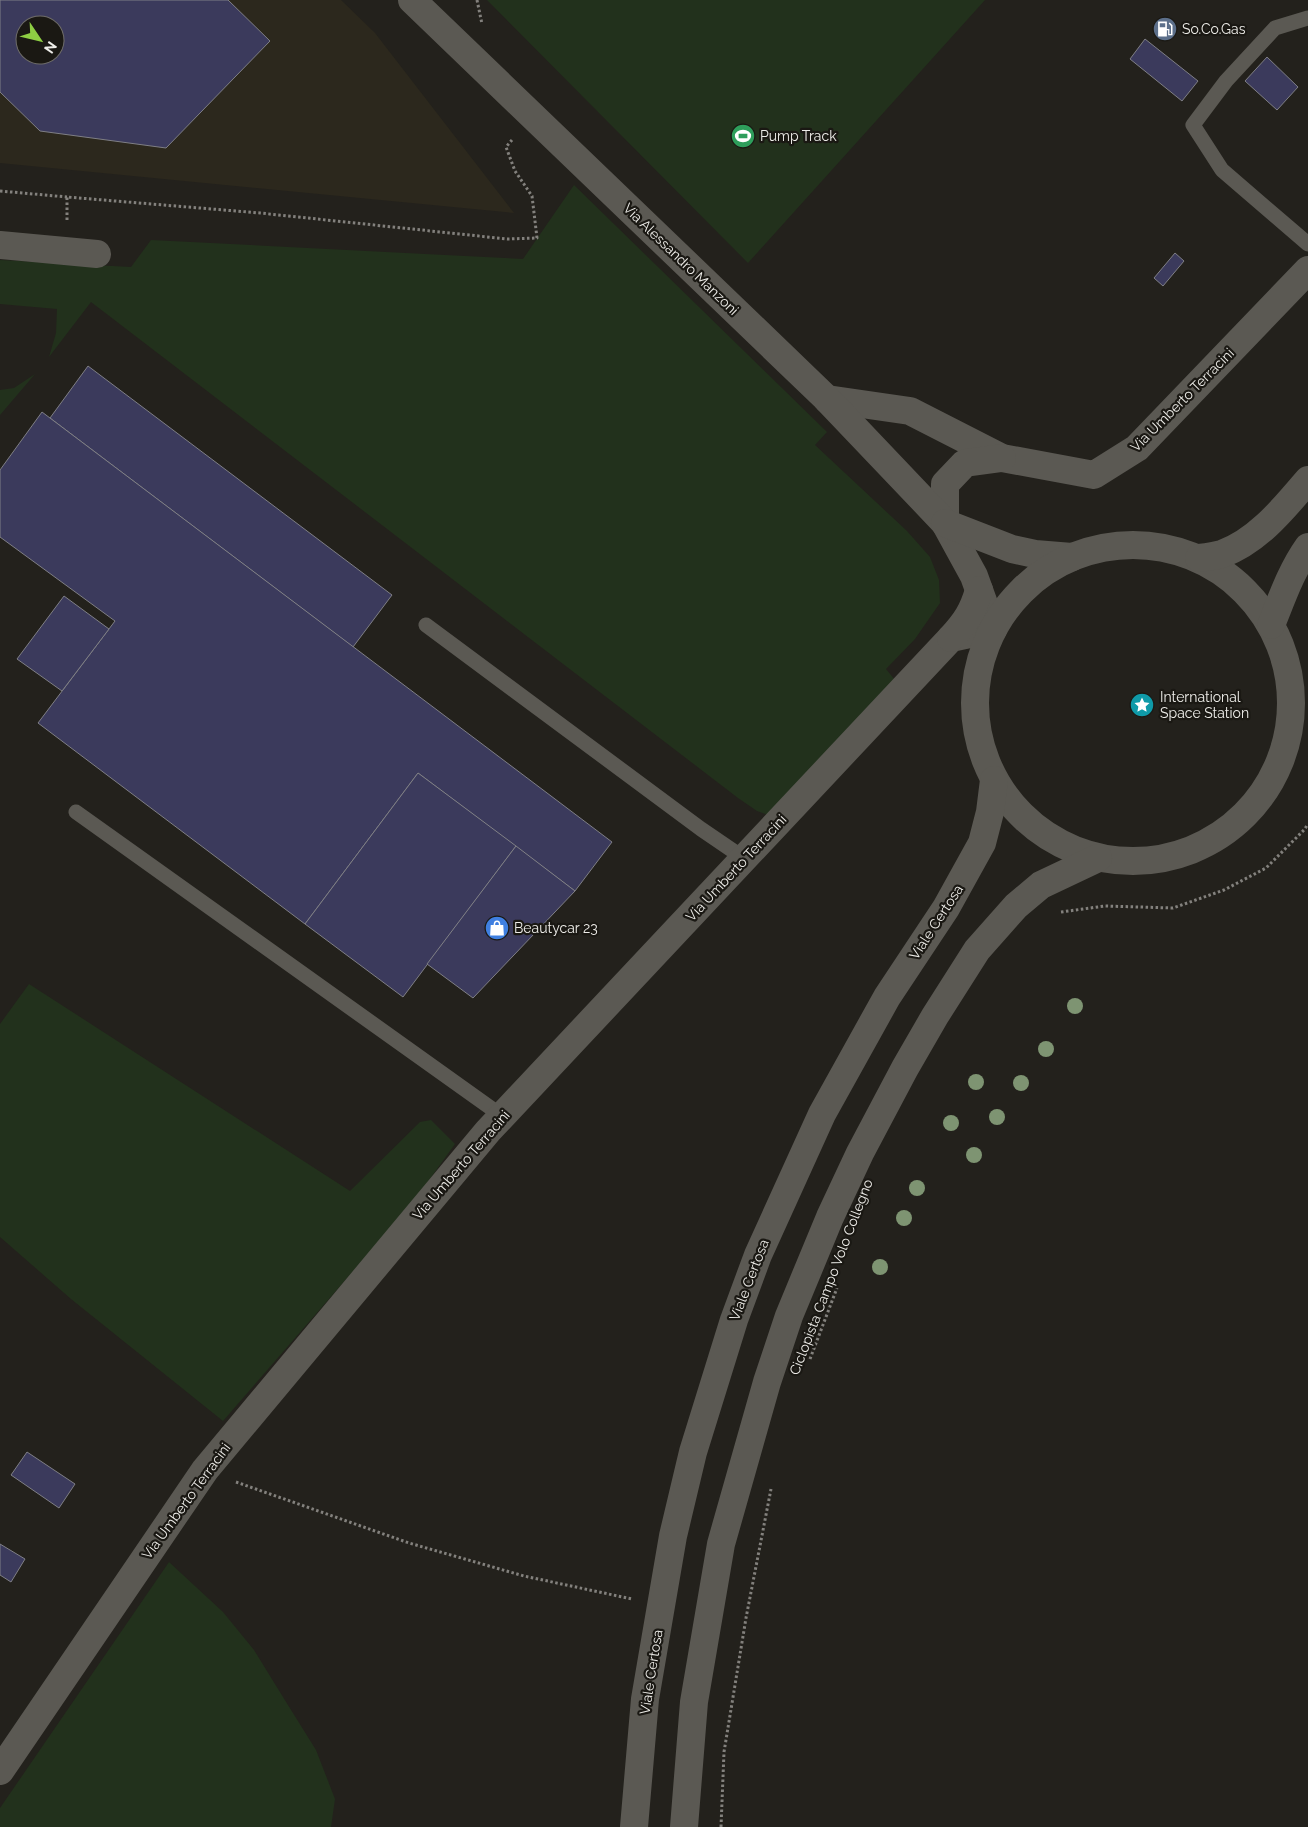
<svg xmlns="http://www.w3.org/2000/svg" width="1308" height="1827" font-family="Raleway,sans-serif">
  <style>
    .built { fill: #2c281d; fill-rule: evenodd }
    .green { fill: #22311c }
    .building { fill: #3b3a5c; stroke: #7f7f85; fill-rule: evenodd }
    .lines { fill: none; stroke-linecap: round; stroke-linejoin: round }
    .path { stroke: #83817d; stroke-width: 3; stroke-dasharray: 2.5 2.5; stroke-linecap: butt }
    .service { stroke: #5b5953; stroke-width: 15 }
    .minor { stroke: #5b5953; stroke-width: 28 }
    .tertiary { stroke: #5b5953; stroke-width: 28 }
    .secondary { stroke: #5b5953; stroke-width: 28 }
    .tree { fill: #7e9472 }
    .labels { text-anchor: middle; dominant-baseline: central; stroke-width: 4.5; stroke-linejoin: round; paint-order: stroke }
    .poi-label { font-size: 14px; fill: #eeede9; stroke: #1a1813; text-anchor: start }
    .street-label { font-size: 14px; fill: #eeede9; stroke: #1a1813 }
  </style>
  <rect width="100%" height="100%" fill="#23211c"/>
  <!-- built -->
  <path class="built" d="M0,0H341L375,33L514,213L0,163ZM25,25H55V55H25Z"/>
  <!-- green -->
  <g class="green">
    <polygon points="487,0 985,0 748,263"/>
    <polygon points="574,185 827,432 815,445 907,531 930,557 939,580 940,603 915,639 886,669 895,680 768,815 757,811 738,798 91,302 49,357 56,333 57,309 0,304 0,260 131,267 151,240 523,259"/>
    <polygon points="35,374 0,415 0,390 14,388"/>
    <polygon points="29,984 350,1191 420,1122 431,1120 455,1144 414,1201 223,1421 71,1299 0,1237 0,1024"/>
    <polygon points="169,1562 223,1612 254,1650 283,1697 316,1750 335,1799 331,1827 0,1827 0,1808"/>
  </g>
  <!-- building -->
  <g class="building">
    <path d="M0,0H228L270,41L166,148L40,131L0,92ZM25,25H55V55H25Z"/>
    <polygon points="1145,39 1198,81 1182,101 1130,59"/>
    <polygon points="1267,57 1298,87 1277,110 1245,81"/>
    <polygon points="1175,253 1184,261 1163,286 1154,278"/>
    <polygon points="88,366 392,595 353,647 50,418"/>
    <polygon points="42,412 612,842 575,891 418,773 305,924 38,723 115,621 0,537 0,470"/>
    <polygon points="64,596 109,629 62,691 17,659"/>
    <polygon points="418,773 516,846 403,997 305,924"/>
    <polygon points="516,846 575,891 473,998 427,964"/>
    <polygon points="27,1452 75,1484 59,1508 11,1475"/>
    <polygon points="0,1544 25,1559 11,1582 0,1575"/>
  </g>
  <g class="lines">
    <!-- path -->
    <g class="path">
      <polyline points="477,0 482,24"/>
      <polyline points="0,191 67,197"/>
      <polyline points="67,220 67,197 260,213 507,239 537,238 532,196 515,171 506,147 512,140"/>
      <polyline points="1061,912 1105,906 1173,908 1224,890 1266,868 1304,830 1308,824"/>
      <polyline points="810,1359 837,1288"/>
      <polyline points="236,1482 409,1543 524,1576 632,1599"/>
      <polyline points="721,1827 724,1752 746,1618 771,1489"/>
    </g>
    <!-- service -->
    <g class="service">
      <polyline points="1308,18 1275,28 1226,81 1193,125 1222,170 1308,244"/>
      <polyline points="426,625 701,829 745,859"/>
      <polyline points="76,812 502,1116"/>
    </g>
    <!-- minor -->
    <g class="minor">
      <polyline points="0,245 97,254"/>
      <polyline points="827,399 910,411 1002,458 1094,475 1137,448 1308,270"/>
      <polyline points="945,523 945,484 965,463 1002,458"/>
      <polyline points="0,1771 205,1470 488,1131 951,638 993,629"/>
    </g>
    <!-- tertiary -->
    <g class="tertiary">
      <polyline points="412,0 827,399 945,523 974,576 993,629"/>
      <polyline points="945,523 1012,549 1035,554 1072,557"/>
      <path d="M951,638C966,622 973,611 979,590"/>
    </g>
    <!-- secondary -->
    <g class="secondary">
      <circle cx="1133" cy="703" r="158"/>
      <path d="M1199,558C1207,557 1215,556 1222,554C1258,541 1284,508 1308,480"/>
      <path d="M1271,625C1282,598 1291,571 1308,547"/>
      <polyline points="634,1827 645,1699 673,1536 693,1452 734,1320 758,1255 822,1114 887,997 946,908 982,843 990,812 994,780"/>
      <polyline points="684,1827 694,1702 721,1544 767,1382 789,1316 830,1217 860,1153 905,1068 935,1016 977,950 1016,906 1041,885 1098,858"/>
    </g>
  </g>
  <!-- trees -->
  <g class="tree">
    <circle cx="1075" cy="1006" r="8"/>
    <circle cx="1046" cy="1049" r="8"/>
    <circle cx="976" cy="1082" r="8"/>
    <circle cx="1021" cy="1083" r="8"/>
    <circle cx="997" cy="1117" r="8"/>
    <circle cx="951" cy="1123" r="8"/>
    <circle cx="974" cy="1155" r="8"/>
    <circle cx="917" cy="1188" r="8"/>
    <circle cx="904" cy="1218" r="8"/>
    <circle cx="880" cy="1267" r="8"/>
  </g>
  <!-- icons -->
  <defs>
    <g id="fuel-disc" transform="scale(1.25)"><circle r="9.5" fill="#5c6f8a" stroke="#1a1813"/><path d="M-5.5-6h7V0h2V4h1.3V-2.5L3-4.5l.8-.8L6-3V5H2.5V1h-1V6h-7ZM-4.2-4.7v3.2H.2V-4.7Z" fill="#fff"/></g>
    <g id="stadium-disc" transform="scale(1.25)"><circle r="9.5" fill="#2e9e5b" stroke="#1a1813"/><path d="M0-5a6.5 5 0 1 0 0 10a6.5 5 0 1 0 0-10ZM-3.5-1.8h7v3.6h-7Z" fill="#fff"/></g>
    <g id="sight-disc" transform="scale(1.25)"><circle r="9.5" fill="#0f9aa8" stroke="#1a1813"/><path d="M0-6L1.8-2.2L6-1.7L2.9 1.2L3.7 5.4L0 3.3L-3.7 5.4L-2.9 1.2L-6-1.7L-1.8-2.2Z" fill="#fff"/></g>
    <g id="shop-disc" transform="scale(1.25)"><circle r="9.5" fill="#3f7fe0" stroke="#1a1813"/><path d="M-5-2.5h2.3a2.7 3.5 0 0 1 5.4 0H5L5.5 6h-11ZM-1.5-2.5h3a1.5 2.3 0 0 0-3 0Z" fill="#fff"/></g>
  </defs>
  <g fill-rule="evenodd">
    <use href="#fuel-disc" x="1165" y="29"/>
    <use href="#stadium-disc" x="743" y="136"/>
    <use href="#sight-disc" x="1142" y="705"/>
    <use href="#shop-disc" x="497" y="928"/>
  </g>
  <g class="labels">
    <!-- poi labels -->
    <g class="poi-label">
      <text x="1182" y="29">So.Co.Gas</text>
      <text x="760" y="136">Pump Track</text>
      <text x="1160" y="697">International<tspan x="1160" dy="16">Space Station</tspan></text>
      <text x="514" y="928">Beautycar 23</text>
    </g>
    <!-- street labels -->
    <g class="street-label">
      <text transform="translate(681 259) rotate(44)">Via Alessandro Manzoni</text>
      <text transform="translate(1182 400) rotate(-45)">Via Umberto Terracini</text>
      <text transform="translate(736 868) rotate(-47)">Via Umberto Terracini</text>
      <text transform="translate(936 922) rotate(-57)">Viale Certosa</text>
      <text transform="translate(461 1165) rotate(-49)">Via Umberto Terracini</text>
      <text transform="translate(831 1277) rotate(-69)">Ciclopista Campo Volo Collegno</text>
      <text transform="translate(749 1280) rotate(-69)">Viale Certosa</text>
      <text transform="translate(186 1501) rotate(-54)">Via Umberto Terracini</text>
      <text transform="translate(651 1672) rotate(-81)">Viale Certosa</text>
    </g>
  </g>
  <!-- north arrow -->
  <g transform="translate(40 40) rotate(125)"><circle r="24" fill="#1a1813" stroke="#6f6d69"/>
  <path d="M0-4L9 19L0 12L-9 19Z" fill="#8ece43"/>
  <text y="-8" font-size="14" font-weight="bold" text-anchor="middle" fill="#eeede9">N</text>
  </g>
</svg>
